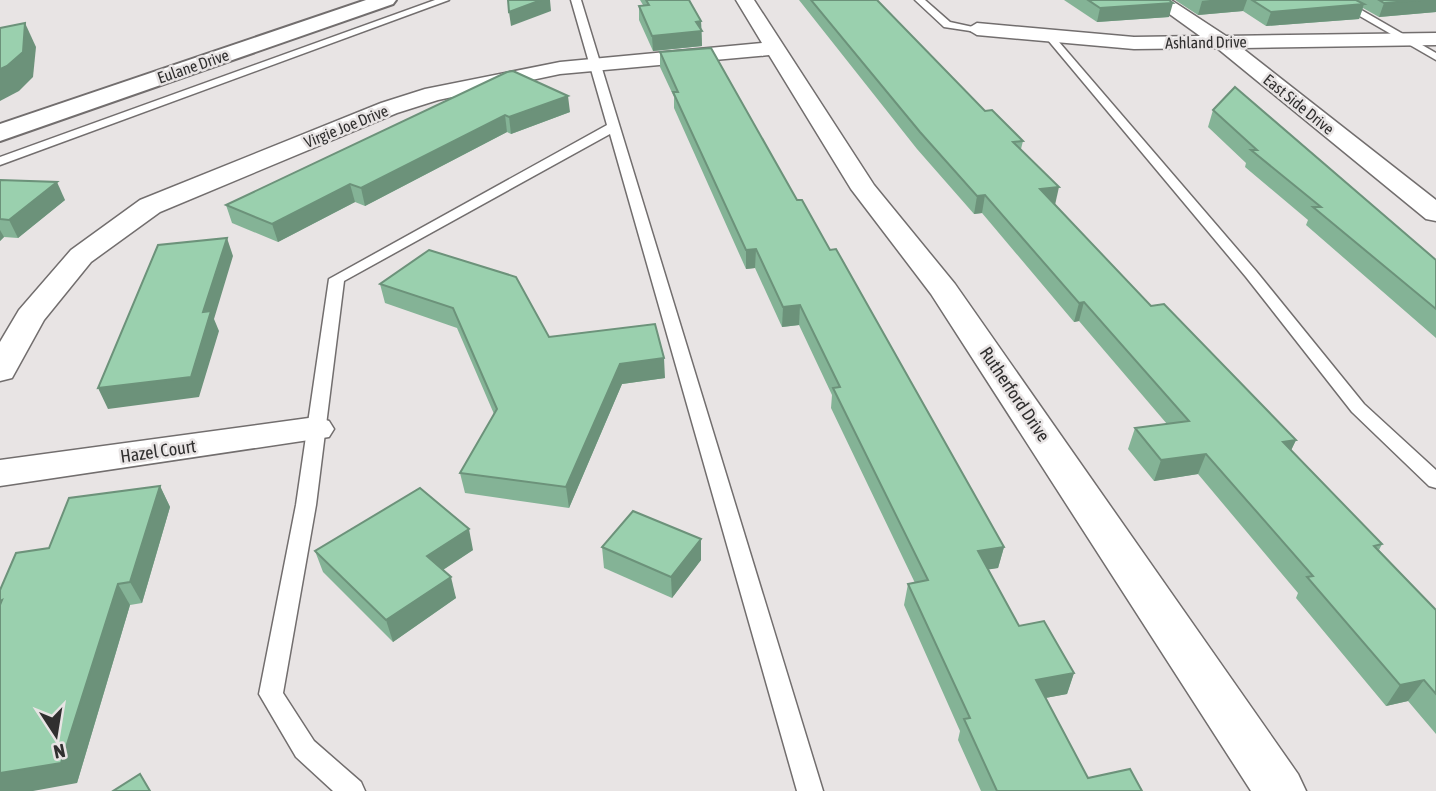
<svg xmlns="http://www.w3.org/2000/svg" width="1436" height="791" font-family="'Asap Condensed',sans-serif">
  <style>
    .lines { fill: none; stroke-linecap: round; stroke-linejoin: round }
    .service-casing { stroke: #726e6e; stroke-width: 3 }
    .minor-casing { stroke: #726e6e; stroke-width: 3 }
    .tertiary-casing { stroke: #726e6e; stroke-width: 4 }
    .service { fill: #fff; fill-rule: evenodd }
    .minor { fill: #fff; fill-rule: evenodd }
    .tertiary { fill: #fff; fill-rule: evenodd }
    .wall { fill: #84b396 }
    .shaded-wall { fill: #6c927a }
    .building { fill: #9ad0ae; stroke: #6c927a; stroke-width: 2 }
    .labels { text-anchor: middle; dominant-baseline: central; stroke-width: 5; stroke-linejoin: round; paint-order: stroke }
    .far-street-label { font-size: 16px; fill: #302f2f; stroke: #e8e4e4 }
    .street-label { font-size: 18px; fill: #302f2f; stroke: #e8e4e4 }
  </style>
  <rect width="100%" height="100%" fill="#e8e4e4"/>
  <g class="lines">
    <!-- service casing -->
    <g class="service-casing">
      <g id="service">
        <polygon points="435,0 449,0 0,165 0,157"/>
        <polygon points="571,0 581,0 823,791 797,791 610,134 344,281 316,505 283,693 314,741 361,782 365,791 333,791 296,757 259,694 296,505 329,279 607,125"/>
        <polygon points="915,0 925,0 950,22 982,29 977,32 944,27"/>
        <polygon points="1332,0 1344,0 1436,53 1436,60"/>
        <polygon points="1047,35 1053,35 1256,271 1364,404 1436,470 1436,488 1429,486 1352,412 1246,277 1047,39"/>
      </g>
    </g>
    <!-- minor casing -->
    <g class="minor-casing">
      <g id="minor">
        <polygon points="736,0 754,0 874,185 955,284 1298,774 1306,791 1251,791 931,294 851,189 769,55 560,74 438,100 397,113 160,212 91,262 44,320 12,378 0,381 0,342 19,310 71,250 140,200 381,103 425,89 560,62 762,43"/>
        <polygon points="1150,0 1171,0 1226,36 1436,33 1436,45 1242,48 1436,200 1436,221 1426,219 1217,48 1134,49 977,35 967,29 977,23 1134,37 1200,36"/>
        <polygon points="316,417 329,421 334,429 329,437 0,486 0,460"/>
      </g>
    </g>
    <!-- tertiary casing -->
    <g class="tertiary-casing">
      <polygon id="tertiary" points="366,0 396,0 393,4 0,141 0,124"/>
    </g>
    <!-- service -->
    <use href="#service" class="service"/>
    <!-- minor -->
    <use href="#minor" class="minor"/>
    <!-- tertiary -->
    <use href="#tertiary" class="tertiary"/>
  </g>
  <!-- wall -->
  <g class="wall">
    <polygon points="640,0 689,0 701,21 702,46 653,51 639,20 639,6 643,5"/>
    <polygon points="799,0 877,0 985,111 1023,141 1021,149 1055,205 1151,306 1296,440 1291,450 1382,544 1379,550 1436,610 1436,734 1408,701 1386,706 1296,598 1298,593 1198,474 1154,481 1128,449 1135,428 1167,424 1079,321 1074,322 982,213 974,214 917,149"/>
    <polygon points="1064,0 1169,0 1169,17 1097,22"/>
    <polygon points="1175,0 1436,0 1436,12 1379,17 1363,8 1359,19 1266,26 1243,11 1198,15"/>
    <polygon points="660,52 797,200 1004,547 998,568 988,569 1019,626 1074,673 1067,694 1045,698 1088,778 1142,791 981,791 958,740 960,731 904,605 908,584 915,583 831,408 832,395 799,325 782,327 755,268 746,269 674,108 674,97 660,67"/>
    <polygon points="507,72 570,112 511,134 507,132 365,206 355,202 278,242 232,223 226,205"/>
    <polygon points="1213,110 1436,260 1436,338 1306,225 1308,220 1245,167 1246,163 1208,127"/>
    <polygon points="0,180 65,200 18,238 4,237 0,241"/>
    <polygon points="380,284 549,337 665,378 622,384 569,508 465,493 460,473 494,414 457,328 385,303"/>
    <polygon points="160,486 170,507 142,603 130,605 77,783 49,548"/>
    <polygon points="701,539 701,560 672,598 604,568 602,547"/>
    <polygon points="473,550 443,570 456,598 393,642 323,572 315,551"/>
  </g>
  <!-- shaded-wall -->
  <g class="shaded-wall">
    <polygon points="541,0 550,0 551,11 511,26 509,12"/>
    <polygon points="1210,0 1247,0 1243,11 1198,15 1202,1"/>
    <polygon points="1421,0 1436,0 1436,12 1379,17 1384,3"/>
    <polygon points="1173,3 1169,17 1097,22 1100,8"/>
    <polygon points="1364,4 1359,19 1266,26 1271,12"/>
    <polygon points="701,21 702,46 653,51 652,36 696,22"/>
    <polygon points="25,23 36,47 33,77 19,91 0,101 0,69"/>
    <polygon points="568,96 570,112 511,134 509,117"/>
    <polygon points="505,115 507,132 365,206 361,188"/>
    <polygon points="57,182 65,200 18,238 9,220"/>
    <polygon points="350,184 355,202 278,242 272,224"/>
    <polygon points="1059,187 1055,205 1040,189"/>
    <polygon points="985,195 982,213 974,214 977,196"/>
    <polygon points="0,230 4,237 0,241"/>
    <polygon points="227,238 233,256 214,319 219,331 199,397 108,409 98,388 203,312"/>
    <polygon points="756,249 755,268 746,269 746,250"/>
    <polygon points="1084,302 1079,321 1074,322 1079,303"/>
    <polygon points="800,305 799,325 782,327 783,307"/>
    <polygon points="664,358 665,378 622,384 569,508 566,487 620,364"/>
    <polygon points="1296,440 1286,461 1283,442"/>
    <polygon points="1206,454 1198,474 1154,481 1161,460"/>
    <polygon points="160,486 170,507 142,603 130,582"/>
    <polygon points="469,529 473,550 432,577 427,556"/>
    <polygon points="701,539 701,560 672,598 671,577"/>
    <polygon points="1004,547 998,568 973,572 978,551"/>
    <polygon points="451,577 456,598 393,642 386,620"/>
    <polygon points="118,584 130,605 77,783 33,791 0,791 0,773"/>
    <polygon points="1074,673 1067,694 1029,701 1036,680"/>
    <polygon points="1424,680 1408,701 1386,706 1400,685"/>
  </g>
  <!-- building -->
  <g class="building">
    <polygon points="508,0 541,0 509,12"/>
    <polygon points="646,0 689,0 701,21 696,22 702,31 652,36 639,6 649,5"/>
    <polygon points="811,0 877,0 985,111 992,110 1023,141 1013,142 1059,187 1040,189 1151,306 1164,304 1296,440 1283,442 1382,544 1374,546 1436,610 1436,694 1424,680 1400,685 1307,577 1313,576 1206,454 1161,460 1135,428 1189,421 1084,302 1079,303 985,195 977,196 920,132"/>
    <polygon points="1088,0 1169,0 1173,3 1100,8"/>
    <polygon points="1252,0 1356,0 1364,4 1271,12"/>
    <polygon points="1379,0 1421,0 1384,3"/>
    <polygon points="25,23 23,52 7,66 0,69 0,28"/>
    <polygon points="711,48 797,200 802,200 830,250 836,249 1004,547 978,551 1019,626 1044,621 1074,673 1036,680 1088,778 1130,769 1142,791 997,791 964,719 970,718 908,584 928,580 833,388 840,387 800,305 783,307 756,249 746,250 673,92 678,92 660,52"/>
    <polygon points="513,71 568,96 509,117 505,115 361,188 350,184 272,224 226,205 507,72"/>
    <polygon points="1235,87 1436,260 1436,309 1313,207 1321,207 1251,150 1257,150 1213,110"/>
    <polygon points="0,180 57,182 9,220 0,219"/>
    <polygon points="227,238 203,312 211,311 191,377 98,388 158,245"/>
    <polygon points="429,250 516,277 549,337 655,324 664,358 620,364 566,487 460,473 497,409 453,308 380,284"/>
    <polygon points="160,486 130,582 118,584 61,763 0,773 0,605 2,600 0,601 0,590 16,553 49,548 69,498"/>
    <polygon points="420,488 469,529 427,556 451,577 386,620 315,551"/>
    <polygon points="633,511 701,539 671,577 602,547"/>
    <polygon points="140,774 150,791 113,791"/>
  </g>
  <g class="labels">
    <!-- far-street labels -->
    <g class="far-street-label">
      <text transform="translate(1206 42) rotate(-1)">Ashland Drive</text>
      <text transform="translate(193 66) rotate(-19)">Eulane Drive</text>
      <text transform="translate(1299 104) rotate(39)">East Side Drive</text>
      <text transform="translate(346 126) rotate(-22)">Virgie Joe Drive</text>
    </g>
    <!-- street labels -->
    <g class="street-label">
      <text transform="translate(1015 394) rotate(56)">Rutherford Drive</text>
      <text transform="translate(158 451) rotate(-8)">Hazel Court</text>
    </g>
  </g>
  <!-- north arrow -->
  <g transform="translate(56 735) rotate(168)" stroke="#e8e4e4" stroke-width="5" paint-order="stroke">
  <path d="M0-5L12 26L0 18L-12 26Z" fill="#302f2f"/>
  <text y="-10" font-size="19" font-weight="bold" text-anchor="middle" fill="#302f2f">N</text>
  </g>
</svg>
